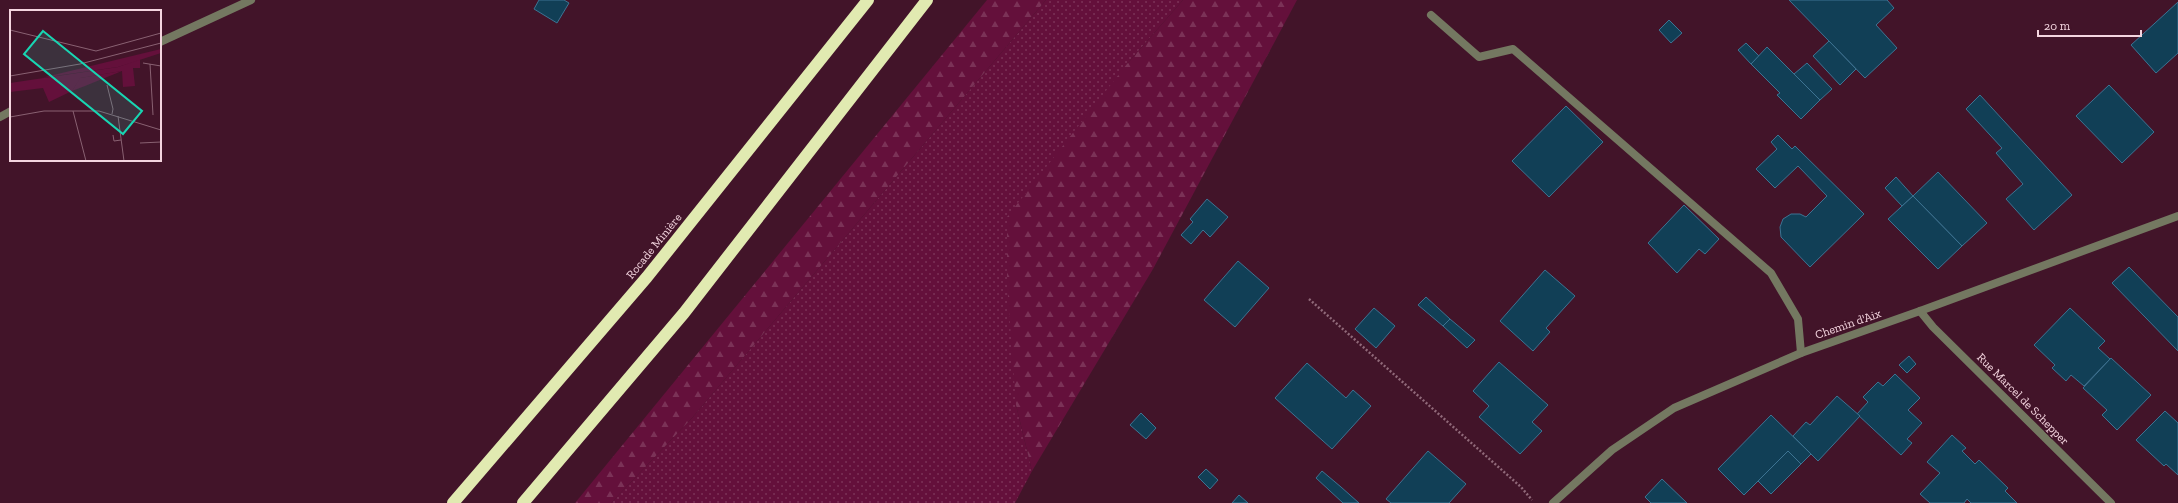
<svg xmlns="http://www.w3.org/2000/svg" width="2178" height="503" font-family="'Zilla Slab',serif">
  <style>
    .grass { fill: url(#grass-dots) }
    .forest { fill: url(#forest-firs) }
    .building { fill: #113f56; stroke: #3d7392 }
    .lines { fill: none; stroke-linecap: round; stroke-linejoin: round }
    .path { stroke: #906979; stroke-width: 2.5; stroke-dasharray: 2 2; stroke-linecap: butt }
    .service { stroke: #747861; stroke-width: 8 }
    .minor { stroke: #747861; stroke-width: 8 }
    .motorway { stroke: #e1eab1; stroke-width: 12 }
    .labels { text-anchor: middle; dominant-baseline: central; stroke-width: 3; stroke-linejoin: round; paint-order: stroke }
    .street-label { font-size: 12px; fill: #f4d5df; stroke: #421429 }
    .inset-road { fill: none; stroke: #896172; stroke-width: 1 }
    .view { fill: #18d5b2; fill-opacity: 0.15; stroke: #18d5b2; stroke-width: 2 }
    .inset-edge { fill: none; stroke: #f4d5df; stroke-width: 2 }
  </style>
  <defs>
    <pattern id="grass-dots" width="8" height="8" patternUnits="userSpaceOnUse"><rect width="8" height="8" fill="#64103b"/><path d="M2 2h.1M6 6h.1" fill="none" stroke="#7b3257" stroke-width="1.8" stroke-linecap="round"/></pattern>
    <pattern id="forest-firs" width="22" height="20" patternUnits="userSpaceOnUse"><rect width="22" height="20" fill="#64103b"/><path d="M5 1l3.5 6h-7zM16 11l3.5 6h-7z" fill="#7b3257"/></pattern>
  </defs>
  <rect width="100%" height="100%" fill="#421429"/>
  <!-- grass -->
  <polygon class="grass" points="1046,0 1183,0 1127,64 1016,405 1032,471 1015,503 611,503 692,418"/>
  <!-- forest -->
  <g class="forest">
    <polygon points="987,0 1046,0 692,418 611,503 575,503"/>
    <polygon points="1183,0 1297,0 1153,269 1032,471 1016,405 1007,283 1007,217 1127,64"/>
  </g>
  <!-- building -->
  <g class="building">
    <polygon points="539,0 564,0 569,3 557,23 534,9"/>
    <polygon points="1789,0 1887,0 1894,8 1876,25 1897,48 1865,78"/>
    <polygon points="2178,2 2178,53 2156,73 2131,45"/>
    <polygon points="1669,20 1682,33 1671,43 1659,30"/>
    <polygon points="1829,41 1856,69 1840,85 1813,56"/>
    <polygon points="1746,43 1759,56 1751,64 1738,50"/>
    <polygon points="1767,47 1820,100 1801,119 1777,95 1780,93 1751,64"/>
    <polygon points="1807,63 1832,89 1820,100 1794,74"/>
    <polygon points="2109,85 2154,132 2122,163 2076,116"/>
    <polygon points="1980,95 2072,195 2034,230 2006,199 2023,184 1996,153 2002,148 1966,109"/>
    <polygon points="1566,106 1603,142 1549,197 1512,161"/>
    <polygon points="1778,135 1792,149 1795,146 1864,214 1810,267 1781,237 1780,227 1783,219 1791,214 1800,214 1806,217 1827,196 1798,166 1775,188 1756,169 1777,149 1771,142"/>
    <polygon points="1938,172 1987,223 1962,246 1913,196"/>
    <polygon points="1896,177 1913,196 1902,206 1885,188"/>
    <polygon points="1913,196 1962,246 1938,269 1888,219"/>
    <polygon points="1207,199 1228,217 1210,237 1203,230 1191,244 1181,235 1193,222 1190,219"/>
    <polygon points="1684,205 1719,239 1705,254 1699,249 1677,273 1648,243"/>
    <polygon points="1238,261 1269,288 1235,327 1204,300"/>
    <polygon points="2129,267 2178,317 2178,351 2112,283"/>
    <polygon points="1545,270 1575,296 1546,328 1550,332 1533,351 1500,321"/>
    <polygon points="1426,297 1450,319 1443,326 1418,305"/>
    <polygon points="1374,308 1395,326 1376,348 1355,329"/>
    <polygon points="2070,308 2105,341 2098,348 2110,359 2084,386 2071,375 2066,381 2052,368 2055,365 2034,345"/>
    <polygon points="1450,319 1475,340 1467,348 1443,326"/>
    <polygon points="1909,356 1916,364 1907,373 1899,365"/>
    <polygon points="2111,358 2151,395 2117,430 2102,415 2107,410 2083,388"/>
    <polygon points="1499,362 1548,405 1532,422 1542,431 1520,454 1479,417 1489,406 1473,391"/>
    <polygon points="1307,363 1346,398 1353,390 1371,406 1332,449 1275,398"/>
    <polygon points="1895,374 1920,398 1908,410 1922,423 1907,439 1912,443 1901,455 1857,414 1868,402 1863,397 1878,382 1883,386"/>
    <polygon points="1837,396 1860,416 1818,461 1793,436 1806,422 1810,425"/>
    <polygon points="2165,411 2178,423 2178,475 2166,464 2164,466 2136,440"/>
    <polygon points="1141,413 1156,428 1146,439 1130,425"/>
    <polygon points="1771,415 1811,454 1801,464 1788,451 1744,495 1718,469"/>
    <polygon points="1952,435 1966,448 1962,451 1975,464 1979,460 2008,488 2005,491 2017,503 1971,503 1967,499 1964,503 1930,503 1920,494 1940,473 1927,462"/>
    <polygon points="1428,451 1466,484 1449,503 1391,503 1386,499"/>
    <polygon points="1788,451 1801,464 1771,494 1758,481"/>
    <polygon points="1206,469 1218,480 1210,489 1198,477"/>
    <polygon points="1322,471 1341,487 1359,503 1343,503 1316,478"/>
    <polygon points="1662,479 1687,503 1651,503 1645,497"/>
    <polygon points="1239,495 1248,503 1232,503"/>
  </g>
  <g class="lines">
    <!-- path -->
    <polyline class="path" points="1309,299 1521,487 1532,500"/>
    <!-- service -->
    <polyline class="service" points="1431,15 1479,57 1513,49 1771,273 1798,319 1801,353"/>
    <!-- minor -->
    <g class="minor">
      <polyline points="160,42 251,0"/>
      <polyline points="0,117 11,111"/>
      <polyline points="1920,311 1933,327 2111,503"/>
      <polyline points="1553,503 1612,450 1674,408 1801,353 1920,311 2178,216"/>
    </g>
    <!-- motorway -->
    <g class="motorway">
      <polyline points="453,503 647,277 868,0"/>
      <polyline points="523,503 684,313 927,0"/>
    </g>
  </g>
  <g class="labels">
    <!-- street labels -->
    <g class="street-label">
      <text transform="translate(654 246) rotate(-51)">Rocade Minière</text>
      <text transform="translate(1848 324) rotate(-19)">Chemin d'Aix</text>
      <text transform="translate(2023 399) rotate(45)">Rue Marcel de Schepper</text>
    </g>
  </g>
  <!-- overview -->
  <g transform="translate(10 10)">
    <rect width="151" height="151" fill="#421429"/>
    <path d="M130,49V58H123L125,76L113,77L112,61L71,68L62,81L39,92L33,78L0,82V73L108,57Z" fill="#64103b"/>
    <path d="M151,39V43L108,57L31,68ZM112,61L75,76L62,81L70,68Z" fill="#64103b"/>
    <path class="inset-road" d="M0,20L86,41L151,23M133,53L151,56M140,54L143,105M0,66L70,54L151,33M97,75L103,99L102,104M63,101L76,151M108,106L114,151M0,107L34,101H89L151,120M103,125L104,131L111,130M130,133L151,132"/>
    <path class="view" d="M33,21L132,101L113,124L14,44Z"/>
    <rect width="151" height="151" class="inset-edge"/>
  </g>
  <!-- scale -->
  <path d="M2038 30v6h103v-6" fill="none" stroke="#f4d5df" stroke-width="2"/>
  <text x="2044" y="30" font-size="12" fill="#f4d5df" stroke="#421429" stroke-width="3" paint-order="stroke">20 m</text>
</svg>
